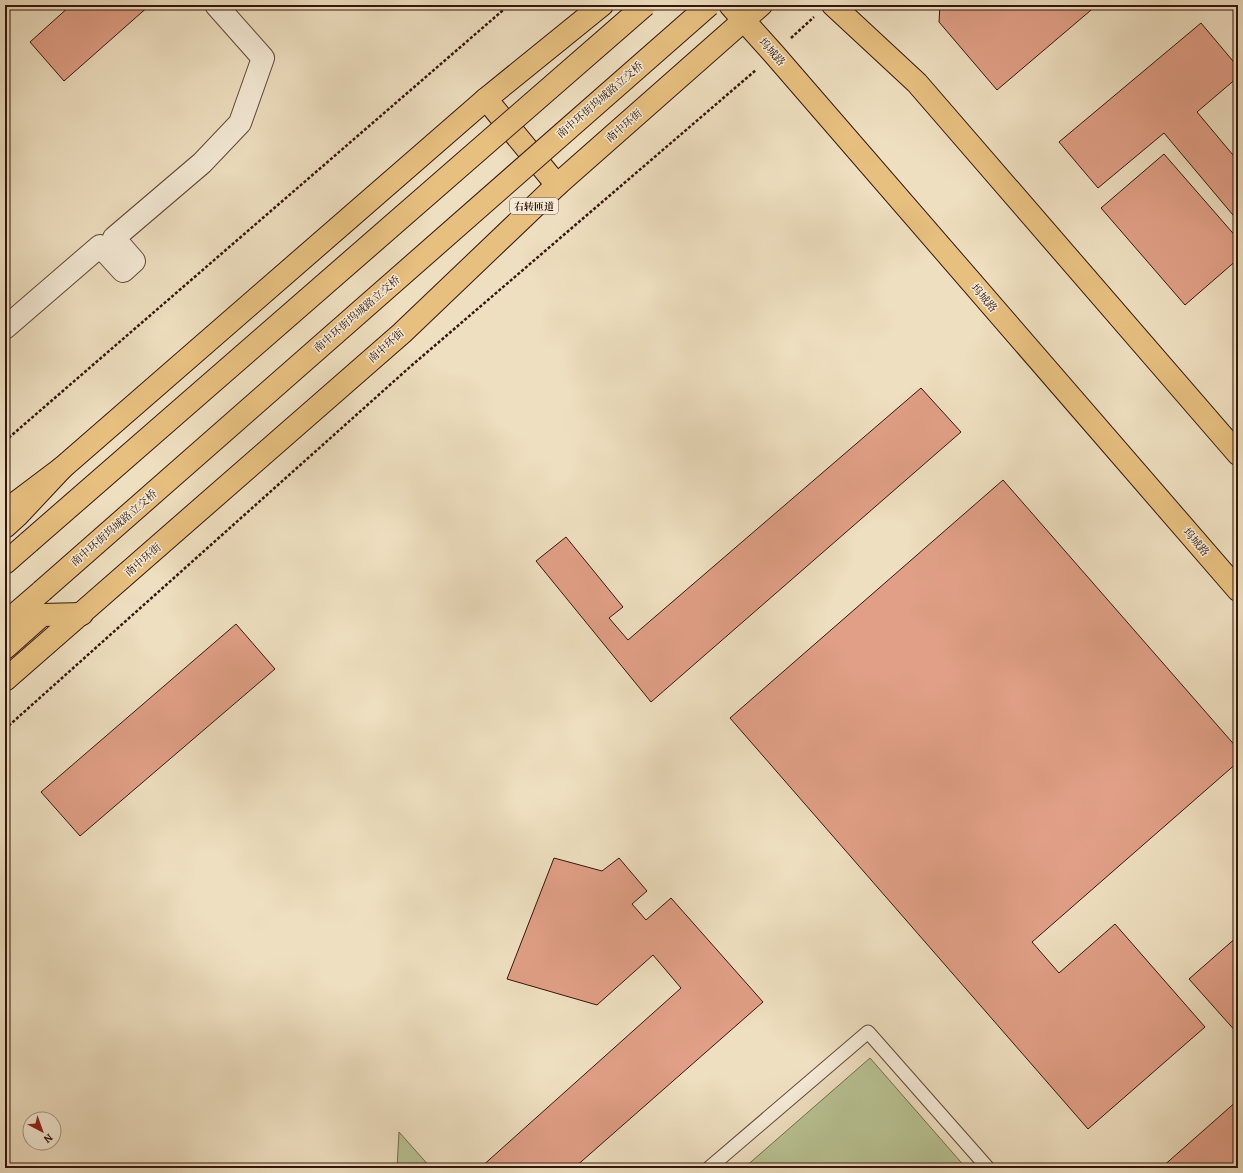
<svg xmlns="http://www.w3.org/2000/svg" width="1243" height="1173" font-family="Alegreya,'Noto Serif SC',serif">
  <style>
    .green { fill: #b8c293; stroke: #766c4f }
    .building { fill: #e09f86; stroke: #34160b }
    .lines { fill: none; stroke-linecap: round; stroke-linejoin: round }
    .service-casing { stroke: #624838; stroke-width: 15 }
    .minor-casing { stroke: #624838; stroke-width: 24 }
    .primary-casing { stroke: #34160b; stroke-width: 24 }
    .trunk-casing { stroke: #34160b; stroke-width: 24 }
    .path { stroke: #34160b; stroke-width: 2.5; stroke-dasharray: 3 2; stroke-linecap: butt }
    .service { stroke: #f4ead6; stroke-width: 13 }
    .minor { stroke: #f4ead6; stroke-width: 22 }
    .primary { stroke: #e7c080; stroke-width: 22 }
    .trunk { stroke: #e7c080; stroke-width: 22 }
    .trunk-bridge-casing { stroke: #34160b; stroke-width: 24; stroke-linecap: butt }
    .trunk-bridge { stroke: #e7c080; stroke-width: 22 }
    .labels { text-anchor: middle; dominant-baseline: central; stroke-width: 3; stroke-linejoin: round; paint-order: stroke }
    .shield { fill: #f4ead6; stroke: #6e5648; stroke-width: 1 }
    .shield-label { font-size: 10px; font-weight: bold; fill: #34160b }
    .street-label { font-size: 11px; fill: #34160b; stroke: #f4ead6 }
  </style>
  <rect width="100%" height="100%" fill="#eedfc0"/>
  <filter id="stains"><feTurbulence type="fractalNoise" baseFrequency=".005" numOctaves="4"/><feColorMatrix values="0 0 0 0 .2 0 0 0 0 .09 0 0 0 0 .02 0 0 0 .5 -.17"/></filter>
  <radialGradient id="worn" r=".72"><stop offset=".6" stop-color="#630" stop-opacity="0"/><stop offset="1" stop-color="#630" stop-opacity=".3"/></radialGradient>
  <!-- green -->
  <g class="green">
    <polygon points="870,1058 966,1168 744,1168"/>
    <polygon points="399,1132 431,1168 397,1168"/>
  </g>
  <!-- building -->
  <g class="building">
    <polygon points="71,5 150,5 64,81 30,42"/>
    <polygon points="940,5 1097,5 997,90 939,22"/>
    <polygon points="1201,23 1238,67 1238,77 1197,112 1238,161 1238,221 1164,133 1098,188 1059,142"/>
    <polygon points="1164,154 1238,239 1238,259 1185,305 1101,208"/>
    <polygon points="921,388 961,432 651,702 536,561 566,537 623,607 609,618 628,640"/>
    <polygon points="1003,480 1238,749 1238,762 1032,942 1059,973 1115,924 1205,1027 1088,1129 730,718"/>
    <polygon points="236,624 275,669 80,836 41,792"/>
    <polygon points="554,858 602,871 619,858 647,891 632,904 646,920 671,898 763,1002 574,1168 480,1168 681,988 653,955 597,1005 507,979"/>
    <polygon points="1238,936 1238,1034 1189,979"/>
    <polygon points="1238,1100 1238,1168 1161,1168"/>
  </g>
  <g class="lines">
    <!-- service casing -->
    <g class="service-casing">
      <polyline id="service" points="709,1168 868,1032 988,1168"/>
    </g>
    <!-- minor casing -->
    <g class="minor-casing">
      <polyline id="minor" points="5,328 100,246 123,271 134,261 114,238 202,163 240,123 263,58 216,5"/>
    </g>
    <!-- primary casing -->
    <g class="primary-casing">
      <g id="primary">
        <polyline points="730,5 774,54 1238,590"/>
        <polyline points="833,5 917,83 1238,454"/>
        <polyline points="5,511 62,468 486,99 602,5"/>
        <polyline points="5,680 402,333 557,185 761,5"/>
      </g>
    </g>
    <!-- trunk casing -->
    <g class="trunk-casing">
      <g id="trunk">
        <polyline points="486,99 557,185"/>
        <polyline points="5,527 17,516 62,468"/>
        <polyline points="5,563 29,542"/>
        <polyline points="5,623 42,591"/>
        <polyline points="5,648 42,615 82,614"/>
      </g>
    </g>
    <!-- path -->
    <g class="path">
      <polyline points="791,38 814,17"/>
      <polyline points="5,441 509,5"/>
      <polyline points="5,729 411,366 756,70"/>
    </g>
    <!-- service -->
    <use href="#service" class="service"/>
    <!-- minor -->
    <use href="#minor" class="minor"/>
    <!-- primary -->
    <use href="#primary" class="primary"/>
    <!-- trunk -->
    <use href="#trunk" class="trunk"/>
    <!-- trunk-bridge casing -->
    <g class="trunk-bridge-casing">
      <g id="trunk-bridge">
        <polyline points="29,542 645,5"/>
        <polyline points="42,591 709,5"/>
      </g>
    </g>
    <!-- trunk-bridge -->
    <use href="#trunk-bridge" class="trunk-bridge"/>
  </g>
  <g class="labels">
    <!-- shield labels -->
    <rect class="shield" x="510" y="198" width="48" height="16" rx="3"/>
    <g class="shield-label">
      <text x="534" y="206">右转匝道</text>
    </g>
    <!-- street labels -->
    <g class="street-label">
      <text transform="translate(772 52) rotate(48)">坞城路</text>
      <text transform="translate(600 100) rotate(-41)">南中环街坞城路立交桥</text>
      <text transform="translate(624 126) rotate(-41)">南中环街</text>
      <text transform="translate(984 298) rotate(49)">坞城路</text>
      <text transform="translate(357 314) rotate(-41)">南中环街坞城路立交桥</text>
      <text transform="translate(386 346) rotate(-42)">南中环街</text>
      <text transform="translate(114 528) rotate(-41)">南中环街坞城路立交桥</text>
      <text transform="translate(1196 542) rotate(49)">坞城路</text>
      <text transform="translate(143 560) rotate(-41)">南中环街</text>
    </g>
  </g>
  <!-- margin -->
  <rect width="1243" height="1173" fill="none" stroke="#eedfc0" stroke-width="20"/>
  <rect x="6" y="6" width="1231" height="1161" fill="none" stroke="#34160b" stroke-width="2"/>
  <rect x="10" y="10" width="1223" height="1153" fill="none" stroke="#34160b"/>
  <!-- north arrow -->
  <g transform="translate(42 1131) rotate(139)"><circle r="19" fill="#f4ead6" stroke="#a79585"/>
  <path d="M0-3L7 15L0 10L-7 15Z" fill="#8f2418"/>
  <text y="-6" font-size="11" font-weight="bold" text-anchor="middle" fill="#34160b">N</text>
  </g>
  <rect width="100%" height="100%" filter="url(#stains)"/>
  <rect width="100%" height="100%" fill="url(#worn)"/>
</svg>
